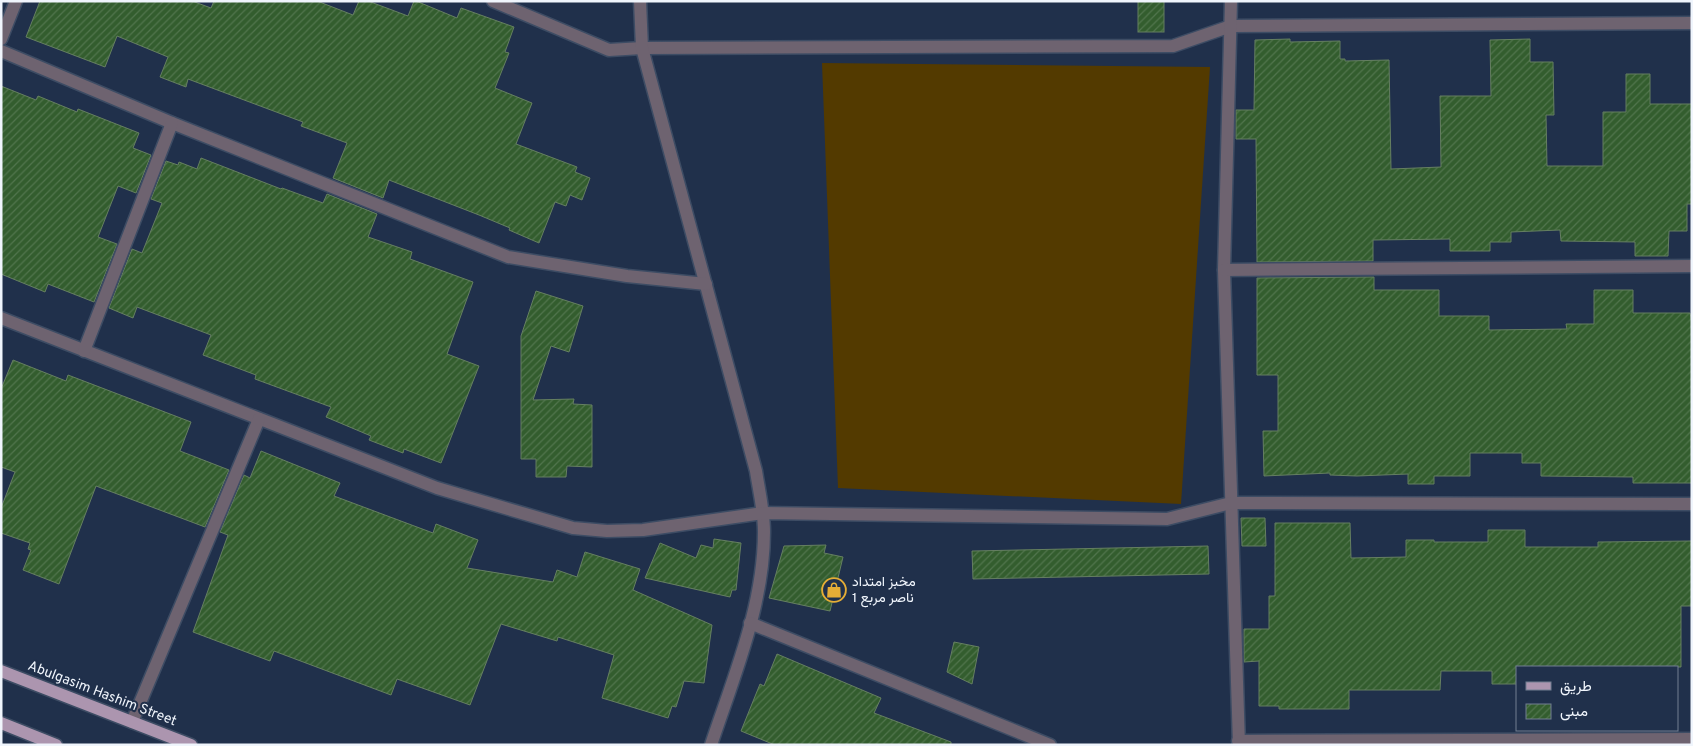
<svg xmlns="http://www.w3.org/2000/svg" width="1693" height="746" font-family="Overpass,Vazirmatn,sans-serif">
  <style>
    .garden { fill: #533a00 }
    .building { fill: url(#building-hatch); stroke: #657f61 }
    .lines { fill: none; stroke-linecap: round; stroke-linejoin: round }
    .street-casing { stroke: #3d4c64; stroke-width: 15 }
    .primary-casing { stroke: #3d4c64; stroke-width: 15 }
    .street { stroke: #6e6370; stroke-width: 12 }
    .primary { stroke: #ac95af; stroke-width: 12 }
    .labels { text-anchor: middle; dominant-baseline: central; stroke-width: 4; stroke-linejoin: round; paint-order: stroke }
    .poi-label { font-size: 14px; fill: #f0f5fc; stroke: #20304b; text-anchor: start }
    .street-label { font-size: 14px; fill: #f0f5fc; stroke: #20304b }
  </style>
  <defs>
    <pattern id="building-hatch" width="6" height="6" patternUnits="userSpaceOnUse" patternTransform="scale(1.25)"><rect width="6" height="6" fill="#335d2e"/><path d="M-1 1l2-2M0 6l6-6M5 7l2-2" fill="none" stroke="#51754d"/></pattern>
  </defs>
  <rect width="100%" height="100%" fill="#20304b"/>
  <!-- garden -->
  <polygon class="garden" points="822,63 1210,67 1181,504 838,488"/>
  <!-- building -->
  <g class="building">
    <polygon points="40,1 192,1 211,8 214,1 317,1 353,15 359,1 368,1 408,16 414,1 416,1 457,18 461,8 514,27 505,52 509,53 495,88 532,103 516,144 577,167 575,172 590,178 582,200 570,195 566,206 555,202 539,243 509,230 510,228 479,215 389,180 383,198 333,178 347,143 301,126 303,122 188,79 186,87 160,77 168,57 117,36 105,67 26,37"/>
    <rect x="1138" y="1" width="26" height="31"/>
    <polygon points="1290,39 1290,42 1340,41 1340,59 1345,59 1345,61 1389,60 1391,169 1441,167 1440,96 1491,96 1490,40 1530,39 1530,62 1553,62 1554,115 1546,115 1547,166 1603,166 1603,112 1626,112 1626,74 1650,74 1650,104 1692,104 1692,204 1687,204 1687,231 1669,231 1668,256 1635,256 1635,242 1561,241 1560,230 1511,232 1511,242 1490,242 1490,251 1450,251 1450,239 1373,240 1373,261 1257,262 1256,139 1236,139 1236,110 1254,110 1255,40"/>
    <polygon points="1,86 36,100 38,96 77,112 78,109 139,133 133,148 151,155 136,193 118,186 98,237 117,244 94,302 48,284 45,292 1,274"/>
    <polygon points="201,158 281,189 282,188 323,203 327,194 377,214 368,237 412,252 410,259 473,282 447,354 479,366 441,463 404,449 403,453 369,440 371,436 326,417 331,407 255,379 256,375 203,355 211,335 137,307 133,318 109,308 132,249 142,253 162,203 151,199 166,161 178,165 179,162 197,169"/>
    <polygon points="1374,277 1374,290 1439,290 1439,316 1489,316 1489,330 1567,329 1566,324 1594,324 1594,290 1633,290 1633,313 1690,313 1692,323 1692,483 1633,483 1633,477 1541,476 1541,463 1522,463 1522,453 1470,453 1470,476 1434,476 1434,484 1408,484 1408,474 1357,476 1330,475 1330,473 1264,476 1263,431 1278,431 1278,375 1257,375 1257,278"/>
    <polygon points="536,291 583,306 569,352 551,346 533,400 574,399 573,404 592,405 592,467 567,466 566,477 536,477 536,459 521,459 521,336"/>
    <polygon points="13,360 66,381 68,375 191,422 180,451 229,470 205,527 96,486 59,584 23,570 31,550 28,549 30,543 1,533 1,508 15,472 1,467 1,389"/>
    <polygon points="261,451 340,483 334,496 433,533 436,524 478,540 467,568 553,582 557,570 577,577 585,552 640,569 633,590 712,625 704,683 684,681 676,707 672,706 668,718 602,698 614,655 558,637 557,641 501,624 470,705 397,679 391,695 274,651 270,661 193,632 228,535 220,532 244,475 250,478"/>
    <polygon points="1241,518 1265,518 1266,546 1242,546"/>
    <polygon points="1275,523 1350,523 1351,558 1406,557 1406,540 1434,540 1434,542 1488,542 1488,530 1525,530 1525,547 1598,547 1598,542 1692,541 1692,606 1681,606 1681,667 1517,667 1517,684 1492,684 1492,671 1441,671 1440,690 1349,690 1349,709 1279,709 1279,706 1259,706 1259,661 1244,662 1244,629 1269,629 1269,596 1275,596"/>
    <polygon points="714,539 741,543 736,590 732,590 730,597 645,578 660,543 696,558 701,545 713,548"/>
    <polygon points="826,545 824,553 843,557 830,611 769,598 784,546"/>
    <polygon points="1208,546 1209,574 973,579 972,551"/>
    <polygon points="954,642 979,647 972,684 947,672"/>
    <polygon points="777,654 881,698 874,713 951,742 951,745 775,745 741,731 760,684 764,686"/>
  </g>
  <g class="lines">
    <!-- street casing -->
    <g class="street-casing">
      <g id="street">
        <polyline points="493,1 609,50 642,48 1173,46 1231,26 1692,23"/>
        <path d="M640,1L642,48L756,471C759,491 764,511 764,532C764,605 734,676 711,745"/>
        <polyline points="1231,1 1224,270 1239,745"/>
        <polyline points="1,39 16,1"/>
        <polyline points="1,51 172,123 508,257 627,276 706,284"/>
        <polyline points="1224,270 1692,266"/>
        <polyline points="1,318 437,488 573,528 607,531 643,530 763,513 1167,519 1231,503 1692,504"/>
        <polyline points="84,351 172,123"/>
        <polyline points="750,623 1050,745"/>
        <polyline points="132,722 259,419"/>
        <polyline points="1238,741 1692,739"/>
      </g>
    </g>
    <!-- primary casing -->
    <g class="primary-casing">
      <g id="primary">
        <polyline points="1,671 191,745"/>
        <polyline points="1,723 56,745"/>
      </g>
    </g>
    <!-- street -->
    <use href="#street" class="street"/>
    <!-- primary -->
    <use href="#primary" class="primary"/>
  </g>
  <!-- icons -->
  <defs>
    <g id="shop-ring" transform="scale(1.25)"><circle r="9.5" fill="#20304b" stroke="#e5ad36" stroke-width="1.5"/><path d="M-5-2.5h2.3a2.7 3.5 0 0 1 5.4 0H5L5.5 6h-11ZM-1.5-2.5h3a1.5 2.3 0 0 0-3 0Z" fill="#e5ad36"/></g>
  </defs>
  <g fill-rule="evenodd">
    <use href="#shop-ring" x="834" y="590"/>
  </g>
  <g class="labels">
    <!-- poi labels -->
    <g class="poi-label">
      <text x="852" y="582">مخبز امتداد<tspan x="852" dy="16">ناصر مربع 1</tspan></text>
    </g>
    <!-- street labels -->
    <g class="street-label">
      <text transform="translate(102 694) rotate(21)">Abulgasim Hashim Street</text>
    </g>
  </g>
  <!-- border -->
  <rect width="1693" height="746" fill="none" stroke="#f0f5fc" stroke-width="5"/>
  <!-- legend -->
  <rect x="1516" y="666" width="162" height="65" fill="#20304b" stroke="#737f92"/>
  <rect x="1526" y="682" width="25" height="8" fill="#ac95af" stroke="#737f92"/>
  <text x="1560" y="691" font-size="15" fill="#f0f5fc">طريق</text>
  <rect x="1526" y="704" width="25" height="15" fill="url(#building-hatch)" stroke="#737f92"/>
  <text x="1560" y="716" font-size="15" fill="#f0f5fc">مبنى</text>
</svg>
